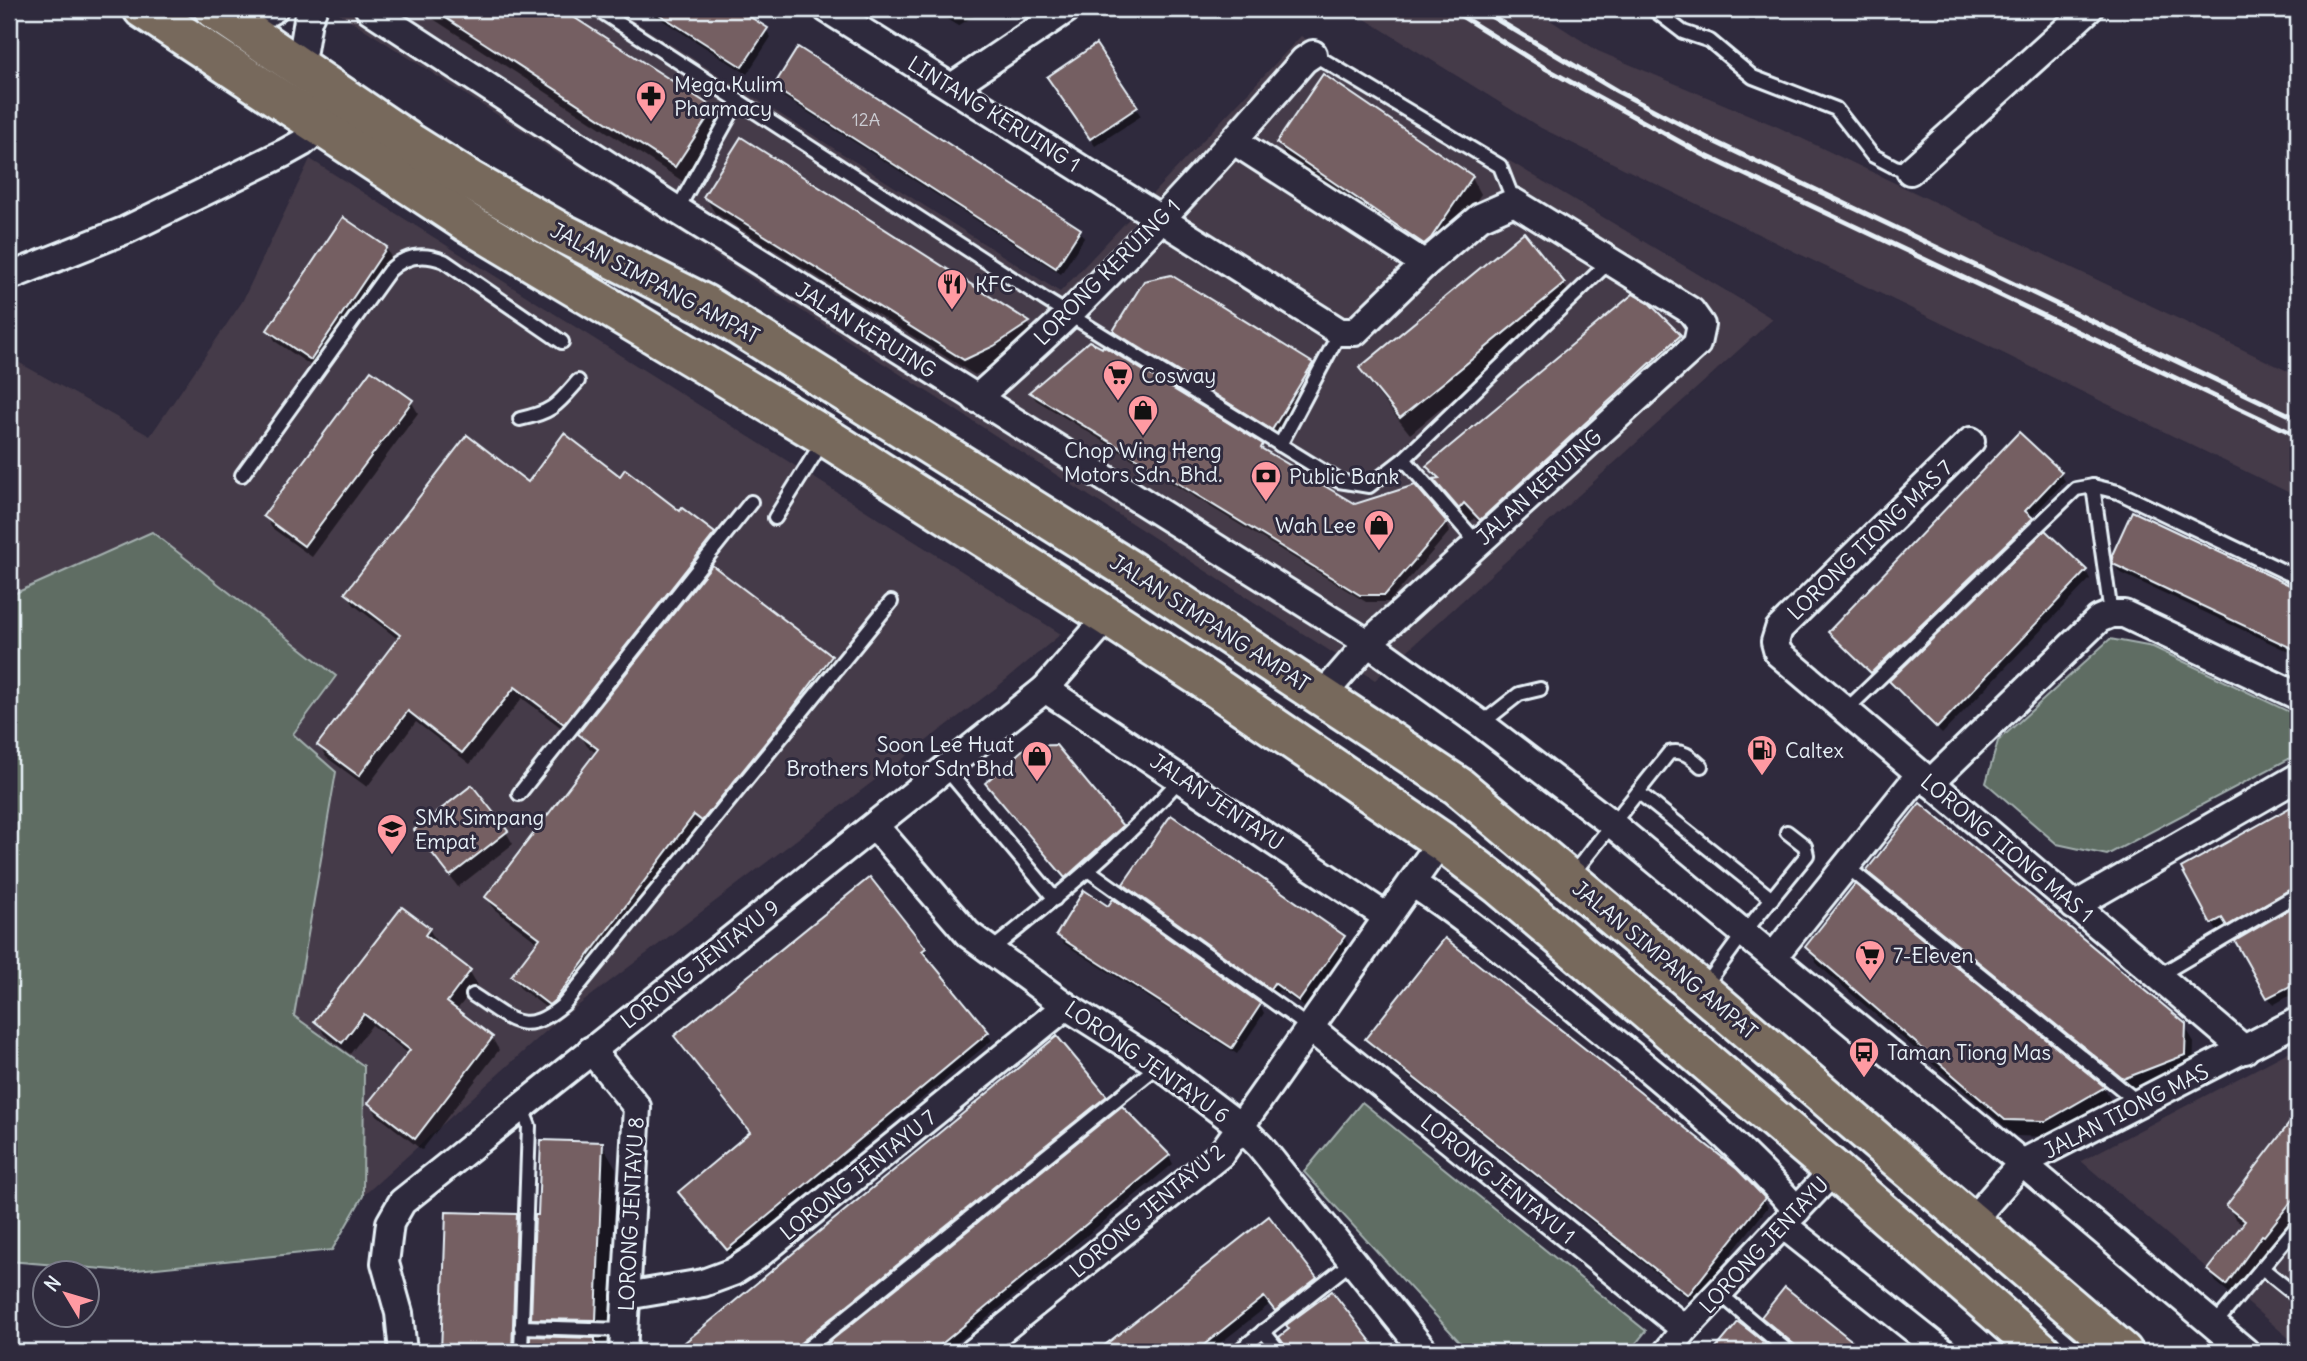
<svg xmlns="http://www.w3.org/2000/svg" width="2307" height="1361" font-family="Delius,sans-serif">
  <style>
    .built { fill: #443a48 }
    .green { fill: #5e6d64; stroke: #a3afae; stroke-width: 2 }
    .shadow { fill: #0007 }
    .building { fill: #755f62; stroke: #e8f1f8; stroke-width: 2 }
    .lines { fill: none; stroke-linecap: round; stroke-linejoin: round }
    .service-casing { stroke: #e8f1f8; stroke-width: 18 }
    .minor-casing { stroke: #e8f1f8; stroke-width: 32 }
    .trunk-casing { stroke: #e8f1f8; stroke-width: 44 }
    .service { stroke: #2f2a3d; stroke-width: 12 }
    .minor { stroke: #2f2a3d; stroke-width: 26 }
    .trunk { stroke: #77695c; stroke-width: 38 }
    .rail { stroke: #e8f1f8; stroke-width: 5 }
    .labels { text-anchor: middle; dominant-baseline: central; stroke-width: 6; stroke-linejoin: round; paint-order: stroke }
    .number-label { font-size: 18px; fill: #cbccd2 }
    .poi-label { font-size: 21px; fill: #e8f1f8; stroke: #2f2a3d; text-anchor: start }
    .street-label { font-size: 21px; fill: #e8f1f8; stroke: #2f2a3d }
  </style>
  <rect width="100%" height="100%" fill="#2f2a3d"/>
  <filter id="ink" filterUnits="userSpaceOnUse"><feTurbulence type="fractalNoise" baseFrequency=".0143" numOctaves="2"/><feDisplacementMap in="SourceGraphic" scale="14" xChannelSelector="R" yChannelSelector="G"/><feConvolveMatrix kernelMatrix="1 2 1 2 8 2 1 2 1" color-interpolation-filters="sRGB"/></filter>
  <g filter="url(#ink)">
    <!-- built -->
    <g class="built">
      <polygon points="333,9 615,9 1060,292 1301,36 1773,319 1375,680"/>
      <polygon points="1349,9 1533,9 1598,51 1778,127 2298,376 2298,497 1541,128"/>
      <polygon points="310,159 1061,634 996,688 554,1024 363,1196 332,1250 127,1271 9,1261 9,357 150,436 242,302"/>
      <polygon points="2298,1047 2298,1346 2081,1161"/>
    </g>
    <!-- green -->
    <g class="green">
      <polygon points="152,532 336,676 293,734 336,772 294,1016 364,1066 363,1196 332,1250 127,1271 9,1261 9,596"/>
      <polygon points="2110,639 2153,647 2298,716 2298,754 2107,855 2057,844 1986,783 1998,741"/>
      <polygon points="1362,1102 1646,1331 1629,1352 1469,1352 1304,1172"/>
    </g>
    <!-- shadow -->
    <g class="shadow">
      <polygon points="418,9 557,9 713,109 723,125 684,182"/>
      <polygon points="645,9 734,9 766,30 771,37 747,74"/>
      <polygon points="930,9 985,9 958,26"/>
      <polygon points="1095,46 1141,116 1095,146 1054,85"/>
      <polygon points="775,87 1080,230 1084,238 1061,274 779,94"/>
      <polygon points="1278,143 1472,177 1481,194 1440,255 1434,259 1287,159"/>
      <polygon points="705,197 1028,323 1037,339 1003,362 975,375 715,213"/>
      <polygon points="386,248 393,261 319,371 276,342 269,330"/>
      <polygon points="1171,277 1312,365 1322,381 1282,445 1124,347 1115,331"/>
      <polygon points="1564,284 1573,300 1410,434 1370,384 1361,368"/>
      <polygon points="1679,336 1689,352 1491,535 1474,518 1469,524 1445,496 1429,466"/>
      <polygon points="1031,393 1262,446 1266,453 1354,506 1446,523 1450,531 1389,602 1366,602 1036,400"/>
      <polygon points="411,401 418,413 312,557 272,528 265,516"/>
      <polygon points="2060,473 2065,481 2030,518 2036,527 1876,679 1835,640 1830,632"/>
      <polygon points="621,478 714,534 721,547 571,735 522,698 470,764 416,722 367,787 326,757 319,745 398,639 354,605 347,593 528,484"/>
      <polygon points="2133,514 2298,591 2298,656 2119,572 2115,564"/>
      <polygon points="2086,571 2090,579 1942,734 1896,689 1891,681"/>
      <polygon points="831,657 838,669 557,1016 520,988 513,976 538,943 494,909 487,897 597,754 587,746 580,734"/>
      <polygon points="992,791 1121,827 1126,835 1071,884"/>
      <polygon points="2298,805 2298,894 2233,932 2228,925 2217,931 2183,869"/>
      <polygon points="416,831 506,832 513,844 458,887"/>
      <polygon points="1868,871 2184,1025 2194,1042 2193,1072 2133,1094 1877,887"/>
      <polygon points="1125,884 1344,937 1348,945 1304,1007 1279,990 1275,996 1130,892"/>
      <polygon points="1855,887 2104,1088 2113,1104 2056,1137 2016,1136 1817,964 1808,947"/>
      <polygon points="2298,906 2298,991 2273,1005 2237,942"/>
      <polygon points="1109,908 1260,1005 1264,1013 1237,1054 1063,943 1058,935"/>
      <polygon points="429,929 436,941 434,944 470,972 477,984 456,1011 492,1038 499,1050 422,1150 377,1115 370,1103 409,1054 372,1025 350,1054 324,1034 317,1021"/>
      <polygon points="924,949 929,956 926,958 992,1040 732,1257 685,1200 751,1133 680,1044"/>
      <polygon points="1057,1038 1110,1105 803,1352 676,1352"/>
      <polygon points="1367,1039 1763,1199 1768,1207 1693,1302 1372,1047"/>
      <polygon points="1122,1108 1169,1156 1173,1164 946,1352 819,1352"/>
      <polygon points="2296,1117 2298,1119 2298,1214 2271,1247 2270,1246 2233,1296 2216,1282 2209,1270 2244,1226 2235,1219 2228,1206"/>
      <polygon points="602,1144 616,1168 609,1344 601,1344 606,1352 531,1352 532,1338 544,1338 533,1318 540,1216"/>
      <polygon points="448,1214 516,1216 526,1234 522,1352 442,1352"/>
      <polygon points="1269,1219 1320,1287 1281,1318 1270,1304 1209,1352 1099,1352"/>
      <polygon points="1786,1289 1863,1352 1799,1352 1768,1325 1763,1317"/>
    </g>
    <!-- building -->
    <g class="building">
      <polygon points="432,9 561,9 714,108 675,167"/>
      <polygon points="651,9 737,9 768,28 742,67"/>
      <polygon points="1096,44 1138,107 1090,139 1047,77"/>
      <polygon points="798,47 1081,229 1056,268 773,87"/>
      <polygon points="1323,74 1473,176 1431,238 1424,244 1276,143"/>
      <polygon points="741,137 1030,322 994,346 964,360 703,197"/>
      <polygon points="343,217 387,247 311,360 267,330"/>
      <polygon points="1524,232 1565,283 1400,418 1359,368"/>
      <polygon points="1171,275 1313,363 1272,430 1113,331 1144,281"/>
      <polygon points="1633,294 1650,304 1681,335 1480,520 1464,503 1459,509 1433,479 1439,478 1426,466"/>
      <polygon points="1089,341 1102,348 1103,346 1263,444 1261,448 1355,504 1415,485 1447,522 1385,595 1360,595 1029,392"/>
      <polygon points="371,370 413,400 304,546 263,516"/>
      <polygon points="2019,432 2062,472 2025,511 2033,518 1871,673 1828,632"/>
      <polygon points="564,433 620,476 625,469 680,511 682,508 715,533 564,724 515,687 462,753 408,711 359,776 317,745 400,635 345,593 467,435 528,482"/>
      <polygon points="2132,511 2298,589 2298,651 2113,564 2112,555"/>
      <polygon points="2045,530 2087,570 1937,728 1889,681"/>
      <polygon points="712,565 832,656 787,716 702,821 694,815 555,1000 549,1005 511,976 540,938 485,897 598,749 578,734"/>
      <polygon points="1056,745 1123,826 1065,878 985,783 1027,746"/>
      <polygon points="472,785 508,831 450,876 414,830"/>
      <polygon points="1920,803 2186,1024 2185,1055 2123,1079 1866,871"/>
      <polygon points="2298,803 2298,885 2227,926 2222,918 2211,924 2181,868"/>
      <polygon points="1171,815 1345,936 1299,1001 1274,983 1270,989 1123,884"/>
      <polygon points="870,877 926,948 922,951 989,1032 727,1250 678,1192 750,1132 674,1036"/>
      <polygon points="1855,884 2105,1087 2046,1121 2005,1120 1805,947"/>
      <polygon points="1084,890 1108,906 1113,899 1261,1004 1232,1048 1056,935"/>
      <polygon points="2298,904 2298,982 2267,998 2235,941"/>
      <polygon points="402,907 430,928 425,935 471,970 447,1002 493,1037 415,1139 368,1103 410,1050 364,1014 342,1043 314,1021"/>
      <polygon points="1445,938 1737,1169 1765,1198 1688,1295 1365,1039"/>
      <polygon points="1057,1036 1107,1096 798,1345 794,1352 673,1352"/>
      <polygon points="1122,1106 1170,1155 932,1352 817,1352"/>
      <polygon points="2298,1112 2298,1193 2264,1236 2262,1235 2226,1285 2207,1270 2245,1221 2226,1206"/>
      <polygon points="541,1140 603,1142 596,1320 531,1319 535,1215 538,1215"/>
      <polygon points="446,1212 517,1214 512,1352 441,1352"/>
      <polygon points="1269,1216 1317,1278 1275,1311 1264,1297 1195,1352 1096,1352"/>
      <polygon points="1785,1287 1866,1352 1798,1352 1795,1345 1761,1317"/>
      <polygon points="1332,1291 1379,1352 1289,1352 1279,1337 1289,1329 1286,1325"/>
      <polygon points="1738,1322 1750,1331 1776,1352 1713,1352"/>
      <polygon points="530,1336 595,1338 595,1352 530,1352"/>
    </g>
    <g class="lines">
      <!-- service casing -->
      <g class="service-casing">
        <g id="service">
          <polyline points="597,9 1044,299 1339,481 1369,486 1404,459 1610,261"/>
          <polyline points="1653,9 1683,32 1710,41 1753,77 1836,109 1872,155 1895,167 1910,171"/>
          <polyline points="9,13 11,9"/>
          <polyline points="1313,54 1500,166 1514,202"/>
          <polyline points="677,210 738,101"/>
          <path d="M520,419C553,412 557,405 578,381"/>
          <polyline points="1280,445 1340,332"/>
          <polyline points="1404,459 1478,544"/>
          <path d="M242,475L389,271C405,255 424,253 444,261L562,342"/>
          <polyline points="2093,486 2111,614"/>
          <polyline points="775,518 823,441"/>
          <polyline points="1845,711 2076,489 2093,486 2118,492 2298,578"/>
          <polyline points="1481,724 1519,694 1540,689"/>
          <polyline points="946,769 1055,899"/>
          <polyline points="1638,792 1772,899"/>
          <polyline points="519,794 751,502"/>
          <polyline points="1846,866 2139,1103"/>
          <polyline points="1088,870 1310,1028"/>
          <path d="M1571,876L1669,753C1683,749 1691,757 1701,766"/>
          <path d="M990,951C1057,897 1124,843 1181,778"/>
          <polyline points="2158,976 2298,894"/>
          <polyline points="1705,986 1743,934 1807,855 1805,846 1787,832"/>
          <path d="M473,995C511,1019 524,1039 564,1004L891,602"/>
          <polyline points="517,1111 525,1116 529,1126 521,1352"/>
          <polyline points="2262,1268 2298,1225"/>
          <polyline points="1719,1293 1789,1352"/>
          <polyline points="2214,1325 2262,1268 2298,1297"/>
          <polyline points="521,1327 624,1330"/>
          <polyline points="1263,1331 1280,1352"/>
          <polyline points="803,1352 1159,1065"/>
          <polyline points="1237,1352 1353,1261"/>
        </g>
      </g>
      <!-- minor casing -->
      <g class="minor-casing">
        <g id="minor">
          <polyline points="369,9 677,210 1368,643 1481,724 1612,824 2022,1163 2246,1352"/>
          <polyline points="827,9 1340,332 1355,332 1425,264 1480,217 1514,202 1691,311 1701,325 1697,344 1368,643 1322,696"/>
          <polyline points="242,27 274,9"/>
          <polyline points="300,68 308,20 313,9"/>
          <polyline points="952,87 1067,9"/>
          <polyline points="1234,141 1425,264"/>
          <polyline points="1910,171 2089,9"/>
          <polyline points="16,274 126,230 284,153 302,143 321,127"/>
          <path d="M976,399C1008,370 1040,342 1071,312C1152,231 1229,147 1304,60L1313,54"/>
          <polyline points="1971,441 1779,629 1775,642 1778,653 2245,1050"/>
          <polyline points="1045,689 1387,917"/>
          <polyline points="1930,783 2099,619 2111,614 2124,614 2298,696"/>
          <polyline points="875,826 968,934 1066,1006 1159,1065 1241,1127 1260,1146 1425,1352"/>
          <path d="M1412,883C1470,921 1522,966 1576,1010C1653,1072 1732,1136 1797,1210"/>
          <polyline points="2074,906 2298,777"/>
          <polyline points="1773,957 1920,774"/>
          <polyline points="1310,1028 1685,1329"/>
          <polyline points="591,1050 637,1107 623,1352"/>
          <polyline points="1971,1222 2022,1163 2298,1021"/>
          <polyline points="1783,1225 1943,1352"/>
          <polyline points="626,1296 703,1283 733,1272 756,1257 1066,1006"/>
          <polyline points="403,1352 399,1313 385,1263 390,1223 402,1202 1045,689 1108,617"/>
          <polyline points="974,1352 1221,1154 1441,841"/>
          <polyline points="1667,1352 1685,1329 1834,1170"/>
        </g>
      </g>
      <!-- trunk casing -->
      <g class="trunk-casing">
        <g id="trunk">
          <polyline points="143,9 466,222 826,437 1108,617 1202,678 1441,841 1500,886 1834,1170 2042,1352"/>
          <polyline points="214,9 409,142 471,181 564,234 704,304 1133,572 1458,786 1702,991 2123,1352"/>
        </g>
      </g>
      <!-- service -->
      <use href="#service" class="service"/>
      <!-- minor -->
      <use href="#minor" class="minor"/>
      <!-- trunk -->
      <use href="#trunk" class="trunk"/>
      <!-- rail -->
      <g class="rail">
        <polyline points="1450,9 1545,68 1704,155 2298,436"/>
        <polyline points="1479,9 1617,91 1713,141 2298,419"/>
      </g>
    </g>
  </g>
  <!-- icons -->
  <defs>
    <g id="pharmacy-pin" transform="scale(1.575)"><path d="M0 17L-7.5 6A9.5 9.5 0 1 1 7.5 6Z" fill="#ff9aa2" stroke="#2f2a3d"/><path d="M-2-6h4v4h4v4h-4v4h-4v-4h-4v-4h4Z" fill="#111"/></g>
    <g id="restaurant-pin" transform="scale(1.575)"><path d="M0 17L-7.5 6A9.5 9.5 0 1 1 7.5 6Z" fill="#ff9aa2" stroke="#2f2a3d"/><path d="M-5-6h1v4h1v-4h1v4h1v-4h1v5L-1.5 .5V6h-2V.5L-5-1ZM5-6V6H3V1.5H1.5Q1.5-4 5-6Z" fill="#111"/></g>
    <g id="supermarket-pin" transform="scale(1.575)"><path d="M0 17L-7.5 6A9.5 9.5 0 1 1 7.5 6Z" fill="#ff9aa2" stroke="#2f2a3d"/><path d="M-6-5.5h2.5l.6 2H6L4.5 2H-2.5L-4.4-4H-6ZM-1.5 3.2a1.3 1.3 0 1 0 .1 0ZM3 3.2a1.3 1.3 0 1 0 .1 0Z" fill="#111"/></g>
    <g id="shop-pin" transform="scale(1.575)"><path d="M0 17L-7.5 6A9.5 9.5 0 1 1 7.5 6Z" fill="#ff9aa2" stroke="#2f2a3d"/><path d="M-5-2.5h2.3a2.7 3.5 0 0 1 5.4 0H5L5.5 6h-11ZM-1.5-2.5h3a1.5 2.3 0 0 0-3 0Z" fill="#111"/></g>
    <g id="bank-pin" transform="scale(1.575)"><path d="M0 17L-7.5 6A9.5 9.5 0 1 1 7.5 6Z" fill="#ff9aa2" stroke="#2f2a3d"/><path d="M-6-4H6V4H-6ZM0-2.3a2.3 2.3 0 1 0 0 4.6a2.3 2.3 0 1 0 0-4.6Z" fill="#111"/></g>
    <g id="fuel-pin" transform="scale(1.575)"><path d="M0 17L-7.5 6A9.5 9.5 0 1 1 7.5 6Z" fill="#ff9aa2" stroke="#2f2a3d"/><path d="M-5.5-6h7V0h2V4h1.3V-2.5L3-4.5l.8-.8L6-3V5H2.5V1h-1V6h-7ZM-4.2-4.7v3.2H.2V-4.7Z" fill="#111"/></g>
    <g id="school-pin" transform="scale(1.575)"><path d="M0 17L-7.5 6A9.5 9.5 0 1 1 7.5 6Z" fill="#ff9aa2" stroke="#2f2a3d"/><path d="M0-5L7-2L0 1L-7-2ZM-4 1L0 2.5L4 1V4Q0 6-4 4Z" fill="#111"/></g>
    <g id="bus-pin" transform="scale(1.575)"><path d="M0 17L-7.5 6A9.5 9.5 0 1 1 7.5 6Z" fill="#ff9aa2" stroke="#2f2a3d"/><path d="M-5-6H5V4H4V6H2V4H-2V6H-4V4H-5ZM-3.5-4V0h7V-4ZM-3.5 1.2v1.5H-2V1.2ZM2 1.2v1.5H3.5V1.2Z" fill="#111"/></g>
  </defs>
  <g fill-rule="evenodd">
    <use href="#pharmacy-pin" x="651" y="96"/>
    <use href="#restaurant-pin" x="952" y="284"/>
    <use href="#supermarket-pin" x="1118" y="375"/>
    <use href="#shop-pin" x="1143" y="410"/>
    <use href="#bank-pin" x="1266" y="476"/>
    <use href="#shop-pin" x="1379" y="525"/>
    <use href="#fuel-pin" x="1762" y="750"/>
    <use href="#shop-pin" x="1037" y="756"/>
    <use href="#school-pin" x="392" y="829"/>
    <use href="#supermarket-pin" x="1870" y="955"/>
    <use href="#bus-pin" x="1864" y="1052"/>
  </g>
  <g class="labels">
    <!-- number labels -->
    <g class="number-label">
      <text x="866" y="119">12A</text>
    </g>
    <!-- poi labels -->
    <g class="poi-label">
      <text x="674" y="84">Mega Kulim<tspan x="674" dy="24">Pharmacy</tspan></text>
      <text x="975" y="284">KFC</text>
      <text x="1141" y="375">Cosway</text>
      <text x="1143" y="450" text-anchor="middle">Chop Wing Heng<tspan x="1143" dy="24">Motors Sdn. Bhd.</tspan></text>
      <text x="1289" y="476">Public Bank</text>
      <text x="1356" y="525" text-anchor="end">Wah Lee</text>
      <text x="1014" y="744" text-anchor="end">Soon Lee Huat<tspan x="1014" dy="24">Brothers Motor Sdn Bhd</tspan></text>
      <text x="1785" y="750">Caltex</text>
      <text x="415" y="817">SMK Simpang<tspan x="415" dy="24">Empat</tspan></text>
      <text x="1893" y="955">7-Eleven</text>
      <text x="1887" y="1052">Taman Tiong Mas</text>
    </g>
    <!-- street labels -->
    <g class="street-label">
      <text transform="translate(994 114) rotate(32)">LINTANG KERUING 1</text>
      <text transform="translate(1107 272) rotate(-45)">LORONG KERUING 1</text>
      <text transform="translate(655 283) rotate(28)">JALAN SIMPANG AMPAT</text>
      <text transform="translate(866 330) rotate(32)">JALAN KERUING</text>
      <text transform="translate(1539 487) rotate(-42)">JALAN KERUING</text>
      <text transform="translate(1870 540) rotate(-44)">LORONG TIONG MAS 7</text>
      <text transform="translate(1210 623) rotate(33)">JALAN SIMPANG AMPAT</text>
      <text transform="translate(1217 802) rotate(34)">JALAN JENTAYU</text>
      <text transform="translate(2007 848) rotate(40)">LORONG TIONG MAS 1</text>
      <text transform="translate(1665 960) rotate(40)">JALAN SIMPANG AMPAT</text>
      <text transform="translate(700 964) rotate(-38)">LORONG JENTAYU 9</text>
      <text transform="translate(1147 1062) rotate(35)">LORONG JENTAYU 6</text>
      <text transform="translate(2126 1111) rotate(-27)">JALAN TIONG MAS</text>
      <text transform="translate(858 1175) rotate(-39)">LORONG JENTAYU 7</text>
      <text transform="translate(1498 1179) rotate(39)">LORONG JENTAYU 1</text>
      <text transform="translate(1147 1211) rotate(-40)">LORONG JENTAYU 2</text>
      <text transform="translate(631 1214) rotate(-87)">LORONG JENTAYU 8</text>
      <text transform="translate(1764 1245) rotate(-47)">LORONG JENTAYU</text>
    </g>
  </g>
  <!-- margin -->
  <rect width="2307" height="1361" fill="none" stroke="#2f2a3d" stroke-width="35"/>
  <rect x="18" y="18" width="2272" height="1326" fill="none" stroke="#e8f1f8" stroke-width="2.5" filter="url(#ink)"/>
  <!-- north arrow -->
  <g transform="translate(66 1294) rotate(308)"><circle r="33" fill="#2f2a3d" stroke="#797a88" stroke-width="2"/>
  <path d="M0-5L12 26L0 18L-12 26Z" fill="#ff9aa2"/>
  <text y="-10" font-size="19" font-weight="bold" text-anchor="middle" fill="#e8f1f8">N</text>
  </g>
</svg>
